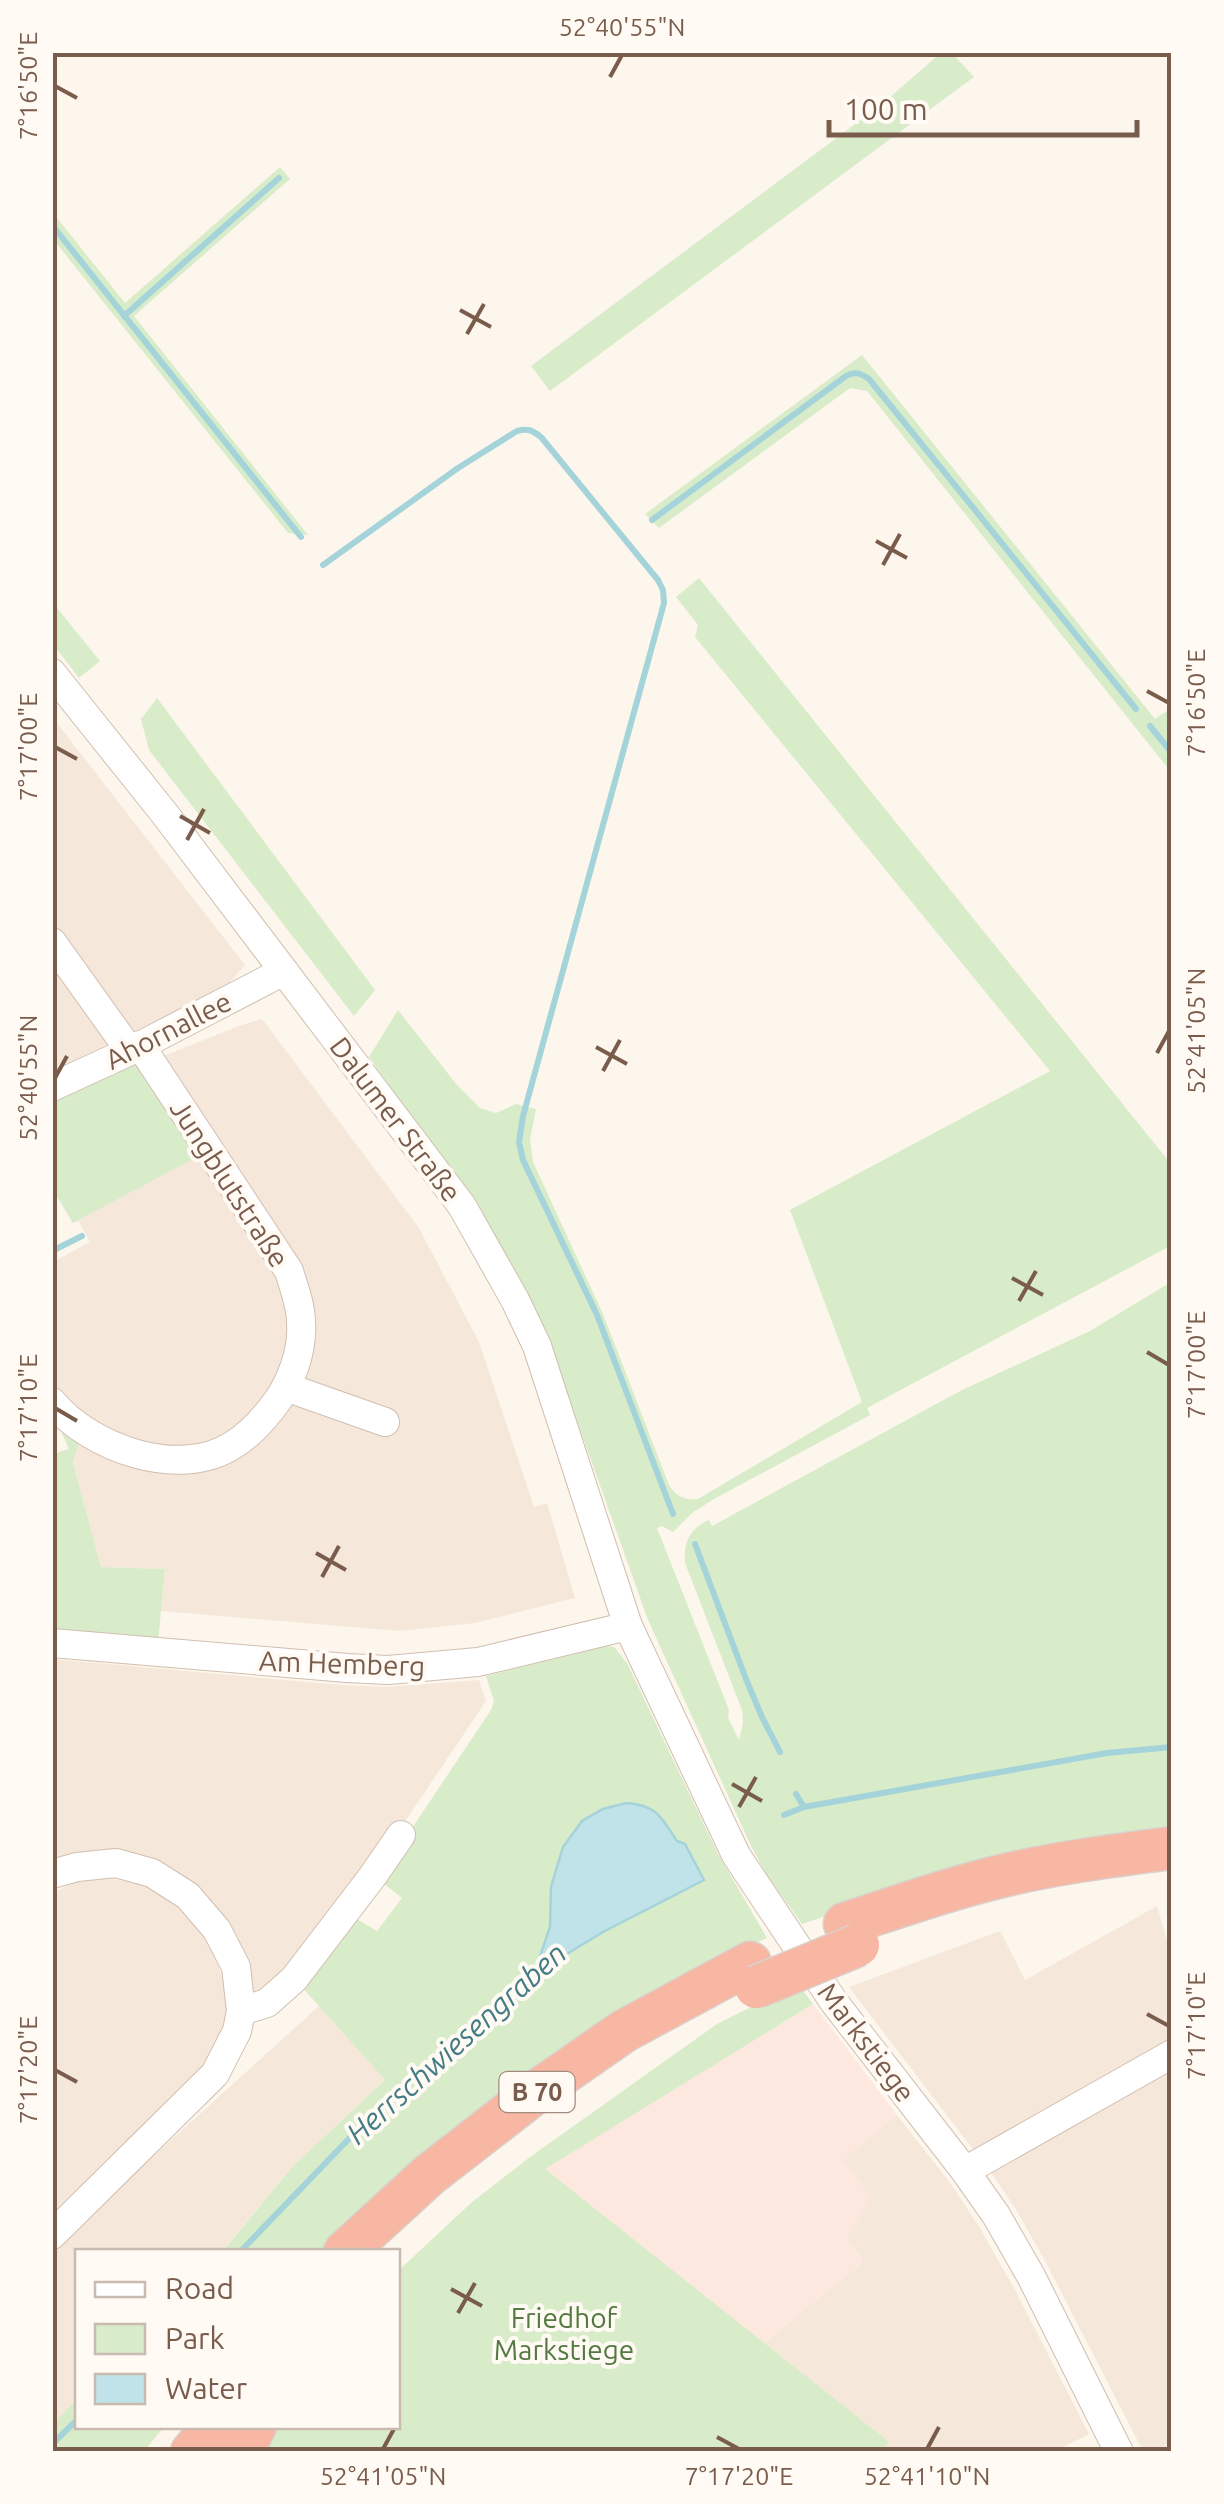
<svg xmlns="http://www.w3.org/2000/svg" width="1224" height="2504" font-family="Ubuntu,sans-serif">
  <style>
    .residential { fill: #f5e8da }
    .commercial { fill: #fde8e0 }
    .green { fill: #d8ecc9 }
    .water { fill: #bfe3e8; stroke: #a5d3da; stroke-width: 2.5 }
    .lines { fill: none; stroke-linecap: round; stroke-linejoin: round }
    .stream { stroke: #a5d3da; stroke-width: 6 }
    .minor-casing { stroke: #d1beb0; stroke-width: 30 }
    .highway-casing { stroke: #dad1cd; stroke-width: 45 }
    .minor { stroke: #fff; stroke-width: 28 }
    .highway { stroke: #f7b7a3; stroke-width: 42 }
    .highway-bridge-casing { stroke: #dad1cd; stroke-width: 45; stroke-linecap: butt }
    .highway-bridge { stroke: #f7b7a3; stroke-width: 42 }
    .ticks { fill: none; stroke: #7a5c4d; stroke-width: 4 }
    .labels { text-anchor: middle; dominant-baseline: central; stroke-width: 8; stroke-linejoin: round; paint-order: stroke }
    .shield { fill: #fffaf3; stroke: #a28b7f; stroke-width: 2.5 }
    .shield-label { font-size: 25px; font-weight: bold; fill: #7a5c4d }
    .street-label { font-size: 28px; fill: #7a5c4d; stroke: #fffaf3 }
    .park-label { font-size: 28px; fill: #537a41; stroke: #fffaf3 }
    .water-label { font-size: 30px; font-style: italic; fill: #437c86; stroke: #fffaf3 }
    .neatline { fill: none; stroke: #7a5c4d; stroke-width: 4 }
    .ticks-label { font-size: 25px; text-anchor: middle; fill: #7a5c4d }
  </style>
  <rect width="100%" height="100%" fill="#fdf6ec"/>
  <!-- residential -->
  <g class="residential">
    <polygon points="53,718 245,965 229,983 201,999 53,1071"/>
    <polygon points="262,1019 419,1228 479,1342 534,1507 547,1503 575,1598 475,1623 399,1631 161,1611 165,1569 101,1567 73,1463 83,1429 53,1402 53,1262 90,1242 78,1220 209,1150 151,1061 239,1026"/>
    <polygon points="52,1659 341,1685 387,1687 479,1680 486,1701 369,1875 275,1990 255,1993 193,1889 53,1866"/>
    <polygon points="113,1879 145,1885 168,1895 184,1908 207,1937 227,1989 228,2006 226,2024 219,2041 202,2067 141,2130 53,2212 53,1893 79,1880"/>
    <polygon points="1157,1906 1171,1954 1171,2040 975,2152 849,1987 1000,1931 1025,1980"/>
    <polygon points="319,2006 385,2080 293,2166 222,2251 78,2252 77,2399 53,2424 53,2247"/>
    <polygon points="1171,2063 1171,2451 1143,2451 1043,2257 1015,2208 988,2168"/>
    <polygon points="897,2115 951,2184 981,2230 1015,2290 1089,2434 1056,2451 882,2451 888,2443 764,2343 864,2261 846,2240 842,2160"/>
  </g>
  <!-- commercial -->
  <polygon class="commercial" points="813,2004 897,2115 843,2160 871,2198 846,2240 864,2261 764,2343 544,2169"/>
  <!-- green -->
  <g class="green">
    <polygon points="942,52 952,53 974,77 550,391 531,366 882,104"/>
    <polygon points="280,167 290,179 134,316 308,535 288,533 53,239 53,213 125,303"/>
    <polygon points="862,355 1155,719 1171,708 1171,772 867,391 850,388 659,528 645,514"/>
    <path d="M699,578L1171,1164L1172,1245L867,1408L870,1415L714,1499L692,1513L673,1532L662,1526L657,1528L729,1710L728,1718L739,1740L743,1723L742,1710L685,1563C683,1543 690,1528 709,1520L712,1526L960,1391L1090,1331L1171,1282V1838L953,1874L802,1924L767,1875L752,1848L648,1620L550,1345L471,1200L369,1057L398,1010L457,1085L480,1108L496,1113L516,1104L536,1109L530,1139L533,1162L603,1314L669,1485C677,1497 684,1500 698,1499L862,1402L790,1210L1050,1071L695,637L698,625L676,597Z"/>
    <polygon points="53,603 100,661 79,678 53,644"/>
    <polygon points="157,698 375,990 354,1016 149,750 141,719"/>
    <polygon points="146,1053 210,1150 73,1223 53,1190 53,1097"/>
    <polygon points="53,1413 83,1429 73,1463 101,1567 165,1569 158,1643 53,1634 53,1454 69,1449"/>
    <polygon points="605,1646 614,1647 627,1663 718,1854 767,1938 703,1967 330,2251 222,2252 293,2166 385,2080 300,1985 355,1918 377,1931 402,1898 378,1879 491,1710 494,1701 486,1676"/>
    <polygon points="798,1984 813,2004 545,2169 889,2442 882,2451 257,2452 270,2427 398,2426 398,2271 471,2203 530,2157 717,2024"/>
    <polygon points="77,2399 78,2426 164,2427 144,2451 53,2451 53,2424"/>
  </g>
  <!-- water -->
  <path class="water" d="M626,1803C657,1805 661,1817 677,1841L685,1844L704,1880L603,1932L534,1974L550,1927L551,1887L563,1847L582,1821L603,1809Z"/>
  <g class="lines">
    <!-- stream -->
    <g class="stream">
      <polyline points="52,225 301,537"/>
      <polyline points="124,316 279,178"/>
      <path d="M652,520L846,376C855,371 860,373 869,379L1136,709"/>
      <path d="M323,565L458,468L517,431C528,428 532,430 541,437L658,580L663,590L664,603L523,1116L519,1142L523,1160L597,1315L673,1514"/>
      <polyline points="1150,726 1172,753"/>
      <polyline points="52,1251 82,1236"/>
      <polyline points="695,1544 746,1679 762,1717 780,1752"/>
      <polyline points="796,1794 804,1807"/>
      <polyline points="784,1815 804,1807 1107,1753 1172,1747"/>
      <polyline points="240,2252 392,2094 537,1972"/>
      <polyline points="52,2444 78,2419"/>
    </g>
    <!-- minor casing -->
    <g class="minor-casing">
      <g id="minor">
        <polyline points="52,673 164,813 462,1206 515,1300 537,1346 628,1626 736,1855 834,2002 965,2171 996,2215 1031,2276 1119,2452"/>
        <polyline points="52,942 130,1051"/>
        <polyline points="52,1087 130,1051 284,971"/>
        <polyline points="286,1387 385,1422"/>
        <path d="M52,1402C90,1448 179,1480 233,1445C248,1436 261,1422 272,1408C290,1386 303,1352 301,1323C301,1305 294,1288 289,1271L140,1045"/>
        <polyline points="52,1643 347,1668 388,1670 478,1662 628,1626"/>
        <polyline points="52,1874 77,1867 116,1863 152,1873 188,1896 217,1930 236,1967 241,2011 237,2031 215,2074 52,2235"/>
        <polyline points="241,2011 267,2003 294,1979 372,1877 401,1835"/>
        <polyline points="965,2171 1172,2054"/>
      </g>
    </g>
    <!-- highway casing -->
    <g class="highway-casing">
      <g id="highway">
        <path d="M845,1924C900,1906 954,1887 1010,1874C1063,1862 1117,1855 1172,1848"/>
        <polyline points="345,2252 429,2175 532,2095 624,2031 750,1963"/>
        <polyline points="192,2452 214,2426"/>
        <polyline points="242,2452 255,2426"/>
      </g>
    </g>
    <!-- minor -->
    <use href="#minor" class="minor"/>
    <!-- highway -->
    <use href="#highway" class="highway"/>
    <!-- highway-bridge casing -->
    <g class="highway-bridge-casing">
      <polyline id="highway-bridge" points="756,1987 858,1945"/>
    </g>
    <!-- highway-bridge -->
    <use href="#highway-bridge" class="highway-bridge"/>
  </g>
  <!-- ticks -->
  <path class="ticks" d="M610,77L622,55M55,86L77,98M460,310L491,327M467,334L484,304M876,541L907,558M883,565L900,534M1147,691L1169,703M55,747L77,759M180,816L210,833M187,840L204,809M596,1047L627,1064M1157,1053L1169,1031M603,1071L620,1040M55,1078L67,1056M1012,1278L1043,1295M1019,1301L1036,1271M1147,1352L1169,1365M55,1408L77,1421M316,1553L346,1570M322,1577L339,1546M732,1784L762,1801M739,1807L756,1777M1147,2014L1169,2026M55,2070L77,2082M451,2289L482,2306M458,2313L475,2283M717,2437L739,2449M383,2449L395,2427M927,2449L939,2427"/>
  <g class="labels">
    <!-- shield labels -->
    <rect class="shield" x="499.5" y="2072" width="75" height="40" rx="8"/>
    <g class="shield-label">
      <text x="537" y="2092">B 70</text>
    </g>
    <!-- street labels -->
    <g class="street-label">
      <text transform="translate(168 1030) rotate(-27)">Ahornallee</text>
      <text transform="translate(396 1119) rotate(53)">Dalumer Straße</text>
      <text transform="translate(230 1183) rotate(57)">Jungblutstraße</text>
      <text transform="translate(342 1663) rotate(2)">Am Hemberg</text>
      <text transform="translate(867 2042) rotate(53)">Markstiege</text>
    </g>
    <!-- park labels -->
    <g class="park-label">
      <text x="564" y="2317">Friedhof<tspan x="564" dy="32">Markstiege</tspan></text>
    </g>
    <!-- water labels -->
    <g class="water-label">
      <text transform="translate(456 2043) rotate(-42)">Herrschwiesengraben</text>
    </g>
  </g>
  <!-- border -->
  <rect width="1224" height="2504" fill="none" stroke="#fffaf3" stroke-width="110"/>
  <!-- legend -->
  <rect x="75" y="2249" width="325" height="180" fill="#fffaf3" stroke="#cabbb1" stroke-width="2.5"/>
  <rect x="95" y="2282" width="50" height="15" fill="#ffffff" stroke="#cabbb1" stroke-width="2.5"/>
  <text x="165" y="2299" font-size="30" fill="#7a5c4d">Road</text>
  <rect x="95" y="2324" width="50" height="30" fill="#d8ecc9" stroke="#cabbb1" stroke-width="2.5"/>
  <text x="165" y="2349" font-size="30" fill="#7a5c4d">Park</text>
  <rect x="95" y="2374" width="50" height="30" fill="#bfe3e8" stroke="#cabbb1" stroke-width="2.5"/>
  <text x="165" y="2399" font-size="30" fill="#7a5c4d">Water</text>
  <!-- scale -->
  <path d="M829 120v15h308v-15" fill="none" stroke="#7a5c4d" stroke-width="5"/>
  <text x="844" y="120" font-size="30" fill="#7a5c4d" stroke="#fffaf3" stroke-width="8" paint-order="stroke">100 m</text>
  <rect x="55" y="55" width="1114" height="2394" class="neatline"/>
  <g class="ticks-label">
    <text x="622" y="36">52°40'55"N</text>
    <text transform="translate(28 86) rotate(-90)" y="9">7°16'50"E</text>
    <text transform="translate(1196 703) rotate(-90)" y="9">7°16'50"E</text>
    <text transform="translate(28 747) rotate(-90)" y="9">7°17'00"E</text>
    <text transform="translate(1196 1031) rotate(-90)" y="9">52°41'05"N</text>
    <text transform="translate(28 1078) rotate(-90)" y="9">52°40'55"N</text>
    <text transform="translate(1196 1365) rotate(-90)" y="9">7°17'00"E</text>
    <text transform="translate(28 1408) rotate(-90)" y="9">7°17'10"E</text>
    <text transform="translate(1196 2026) rotate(-90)" y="9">7°17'10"E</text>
    <text transform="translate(28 2070) rotate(-90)" y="9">7°17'20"E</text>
    <text x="383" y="2485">52°41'05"N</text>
    <text x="739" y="2485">7°17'20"E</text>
    <text x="927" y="2485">52°41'10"N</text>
  </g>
</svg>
